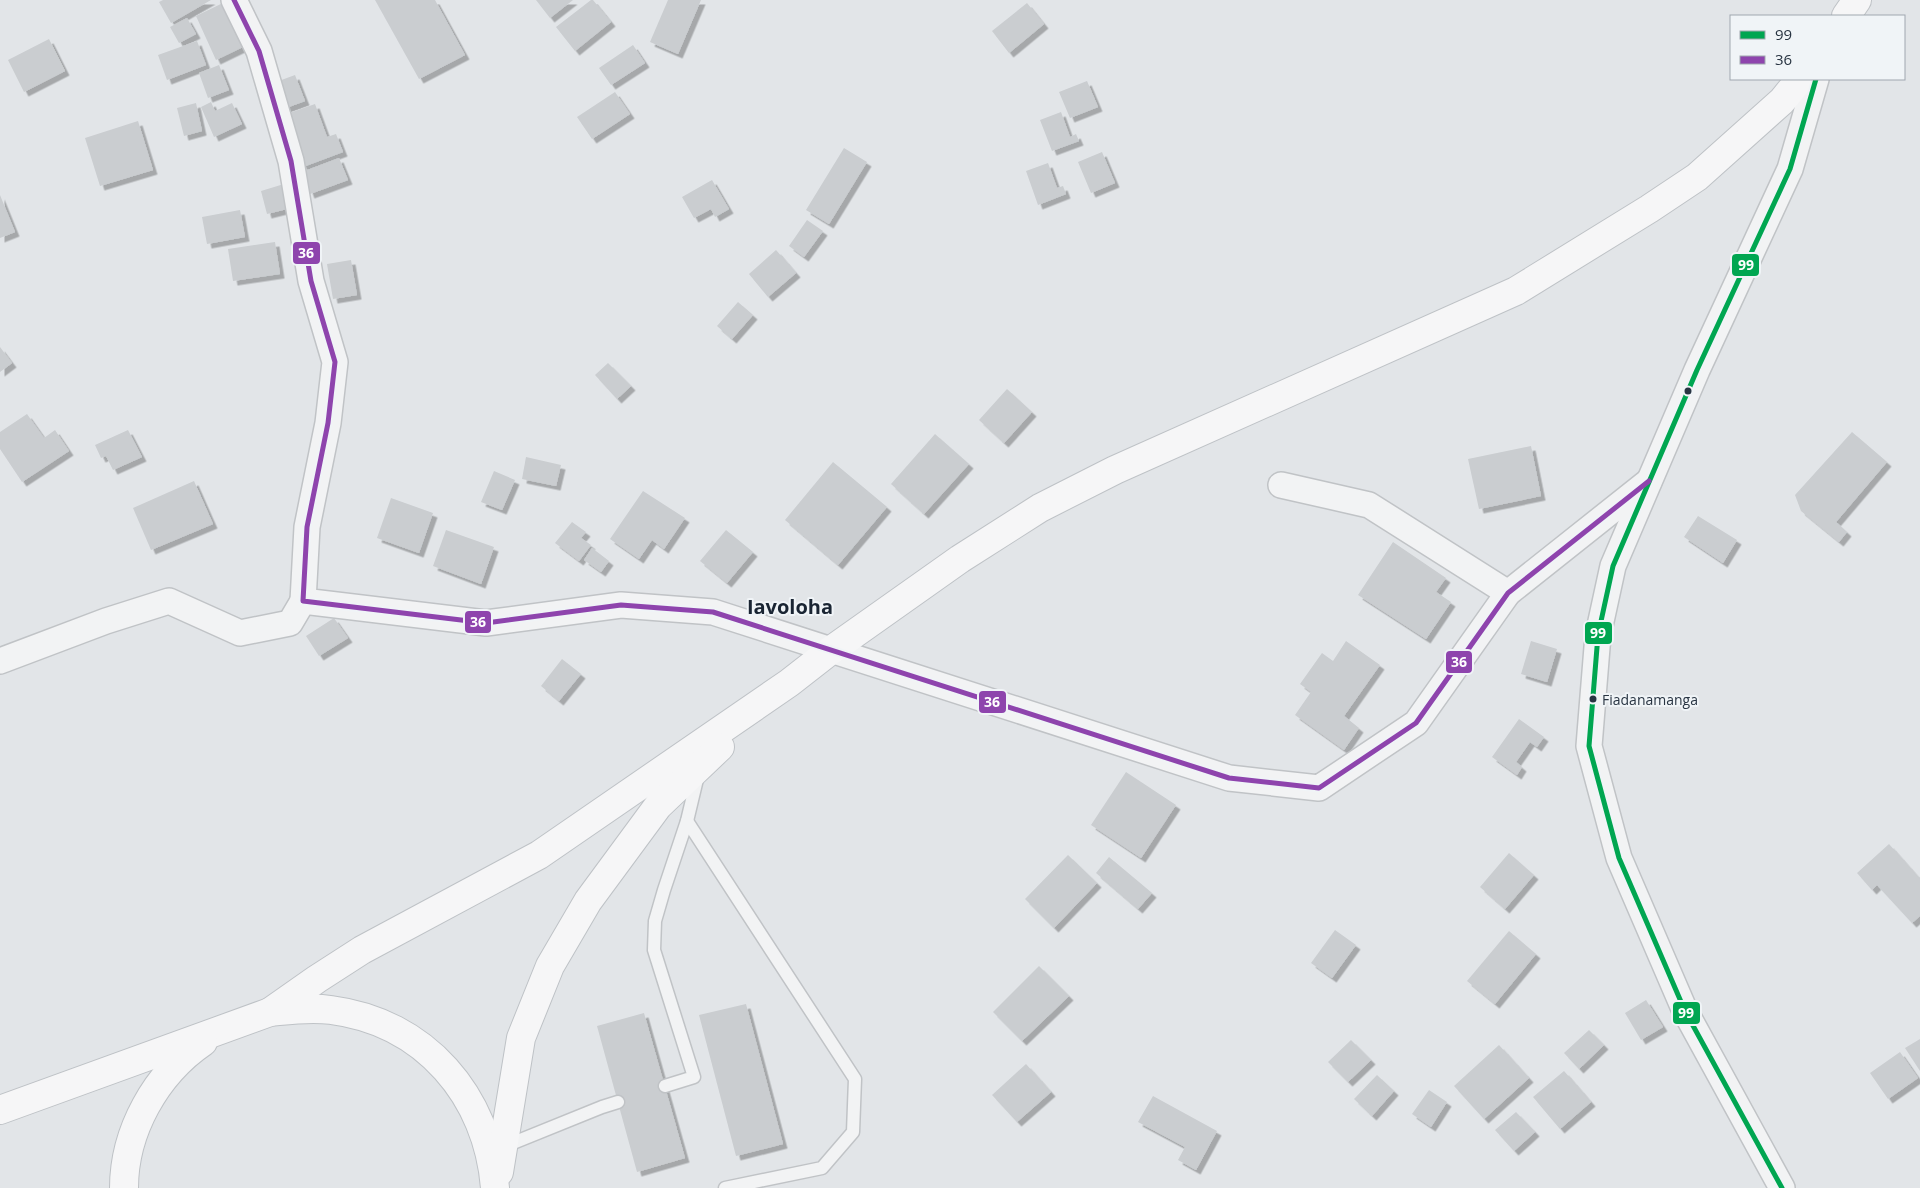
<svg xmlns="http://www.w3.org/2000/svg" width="1920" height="1188" font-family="'Open Sans',sans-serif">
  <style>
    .building { fill: #cacdd0; filter: url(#shadow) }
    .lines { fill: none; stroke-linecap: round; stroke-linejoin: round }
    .service-casing { stroke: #c0c3c6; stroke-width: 15 }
    .minor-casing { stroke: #c0c3c6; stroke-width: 28 }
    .primary-casing { stroke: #bec2c6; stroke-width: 30 }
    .service { stroke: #f2f3f4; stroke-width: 12 }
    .minor { stroke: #f2f3f4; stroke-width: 25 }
    .primary { stroke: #f6f6f7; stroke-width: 28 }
    .bus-1-casing { stroke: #f0f4f7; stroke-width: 9 }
    .bus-2-casing { stroke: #f0f4f7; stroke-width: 9 }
    .bus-1 { stroke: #00a651; stroke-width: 5 }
    .bus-2 { stroke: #8e44ad; stroke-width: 5 }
    .bus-dot { fill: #283442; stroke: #f0f4f7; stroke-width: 2 }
    .labels { text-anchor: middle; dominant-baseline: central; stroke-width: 4; stroke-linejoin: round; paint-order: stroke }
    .bus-label { font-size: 14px; fill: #283442; stroke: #f0f4f7; text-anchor: start }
    .district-label { font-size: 20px; font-weight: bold; fill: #1a2533; stroke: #f0f4f7 }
    .line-badge { stroke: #f0f4f7; stroke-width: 2 }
    .badge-label { font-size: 14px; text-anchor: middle; font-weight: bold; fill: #fff }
  </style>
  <defs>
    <filter id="shadow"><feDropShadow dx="4.5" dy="4.5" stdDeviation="0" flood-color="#0004"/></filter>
  </defs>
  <rect width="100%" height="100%" fill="#e2e5e8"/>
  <!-- building -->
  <g class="building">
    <polygon points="163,0 211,0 171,23 159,2"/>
    <polygon points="375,0 435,0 465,55 419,79"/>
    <polygon points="536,0 573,0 550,18"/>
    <polygon points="591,0 593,0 611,22 575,51 556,27"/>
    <polygon points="668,0 701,0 678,54 650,42"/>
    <polygon points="227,1 247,45 216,60 196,16"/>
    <polygon points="1027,3 1044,24 1009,53 992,31"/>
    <polygon points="187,18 196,34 179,43 170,27"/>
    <polygon points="49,39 65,71 24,92 8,60"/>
    <polygon points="197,41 206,65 167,80 158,55"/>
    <polygon points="633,45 645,63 611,85 599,68"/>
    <polygon points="219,65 229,90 208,98 199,73"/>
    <polygon points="295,75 305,101 286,108 276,82"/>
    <polygon points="1087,81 1098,107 1070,118 1059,92"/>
    <polygon points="615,92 630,114 592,139 577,117"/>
    <polygon points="211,102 215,111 232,103 242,124 214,137 201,107"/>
    <polygon points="196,103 202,131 184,136 177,108"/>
    <polygon points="315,104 327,137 336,134 343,152 303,167 284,115"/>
    <polygon points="1061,112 1070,137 1076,134 1079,141 1052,151 1040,120"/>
    <polygon points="138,121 153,170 100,186 85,138"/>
    <polygon points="844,148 867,162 829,224 806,210"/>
    <polygon points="1102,152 1115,183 1091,193 1078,162"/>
    <polygon points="339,158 348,180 310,194 302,172"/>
    <polygon points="1048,163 1057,188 1063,186 1066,194 1038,205 1026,171"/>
    <polygon points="712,180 729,209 715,217 711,209 694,218 682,197"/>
    <polygon points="284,184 291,208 267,214 261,191"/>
    <polygon points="0,195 15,232 0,238"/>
    <polygon points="240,210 245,237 207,244 202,217"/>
    <polygon points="807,220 823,231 804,257 789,246"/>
    <polygon points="275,242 280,274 233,281 228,249"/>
    <polygon points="776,250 796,273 768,297 749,274"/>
    <polygon points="351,260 357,295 333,299 327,264"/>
    <polygon points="738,302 753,315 732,339 717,326"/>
    <polygon points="0,347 12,363 0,372"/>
    <polygon points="608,363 631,386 617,399 595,375"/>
    <polygon points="1007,389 1032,412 1004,443 979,420"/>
    <polygon points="27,414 44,438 55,430 69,451 22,482 0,449 0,432"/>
    <polygon points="128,430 142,457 113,470 106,456 101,458 95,445"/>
    <polygon points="1852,432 1887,462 1836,522 1847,532 1839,542 1801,511 1795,495"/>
    <polygon points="935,434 969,464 924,514 891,484"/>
    <polygon points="1531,446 1541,496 1479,509 1468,459"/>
    <polygon points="526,457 561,465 556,486 522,479"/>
    <polygon points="833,462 887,507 838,565 785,520"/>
    <polygon points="494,471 515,480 502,510 481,502"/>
    <polygon points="194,481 213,524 151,550 133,508"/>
    <polygon points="643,491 685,518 664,549 652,540 639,559 610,539"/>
    <polygon points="391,498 433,513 419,553 377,538"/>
    <polygon points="1698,516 1737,540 1723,563 1684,537"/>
    <polygon points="572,522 586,532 581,538 591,545 579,561 555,543"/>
    <polygon points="446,530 494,547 481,584 433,566"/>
    <polygon points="726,530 753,552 727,583 700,561"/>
    <polygon points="1393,542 1446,578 1436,592 1451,602 1426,639 1358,595"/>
    <polygon points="592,548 609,561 601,572 584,560"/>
    <polygon points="334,618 348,638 319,656 306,636"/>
    <polygon points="1346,641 1380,665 1344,716 1359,728 1344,750 1295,715 1311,692 1300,684 1322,653 1333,661"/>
    <polygon points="1531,641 1557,649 1547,682 1521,674"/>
    <polygon points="562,659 581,674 559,701 541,686"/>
    <polygon points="1519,719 1544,737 1537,747 1530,742 1516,762 1522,767 1517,775 1492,757"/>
    <polygon points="1126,772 1176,805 1141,858 1091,825"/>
    <polygon points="1889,844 1920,879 1920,916 1912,923 1877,885 1872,890 1857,873"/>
    <polygon points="1509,853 1534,875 1505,909 1480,887"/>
    <polygon points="1068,855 1097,883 1054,928 1025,899"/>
    <polygon points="1109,857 1152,893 1138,909 1096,873"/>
    <polygon points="1335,930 1356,945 1332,978 1311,963"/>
    <polygon points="1509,931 1536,954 1495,1004 1467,981"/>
    <polygon points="1039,966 1069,996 1022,1041 993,1012"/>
    <polygon points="1646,1000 1663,1027 1641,1040 1625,1013"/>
    <polygon points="746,1004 783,1144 736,1156 699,1015"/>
    <polygon points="644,1013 685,1158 637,1172 597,1026"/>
    <polygon points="1589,1030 1604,1045 1579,1069 1564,1053"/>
    <polygon points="1920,1039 1920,1071 1905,1048"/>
    <polygon points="1351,1040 1371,1060 1348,1082 1328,1062"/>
    <polygon points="1499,1045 1529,1078 1484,1119 1454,1086"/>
    <polygon points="1900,1052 1918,1078 1888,1099 1870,1073"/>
    <polygon points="1026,1064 1051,1092 1017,1122 992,1095"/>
    <polygon points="1564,1071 1591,1102 1560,1129 1533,1097"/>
    <polygon points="1377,1075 1394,1091 1372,1116 1354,1099"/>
    <polygon points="1429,1090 1447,1102 1431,1127 1412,1114"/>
    <polygon points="1153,1096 1217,1131 1196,1170 1178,1160 1185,1147 1138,1122"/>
    <polygon points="1516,1112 1535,1132 1514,1151 1495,1130"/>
  </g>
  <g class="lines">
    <!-- service casing -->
    <g class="service-casing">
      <g id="service">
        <polyline points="687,821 855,1079 853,1132 822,1168 725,1188"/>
        <polyline points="665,1086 694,1077 654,950 655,921 664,890 687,821 698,775"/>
        <polyline points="503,1147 602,1107 618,1102"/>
      </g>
    </g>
    <!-- minor casing -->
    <g class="minor-casing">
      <g id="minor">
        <polyline points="234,0 259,51 291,161 311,281 335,362 328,423 307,527 303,601 486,623 621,605 713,612 1229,778 1319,788 1416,723 1508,593 1649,481"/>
        <polyline points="1281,485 1369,505 1508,593"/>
        <polyline points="0,661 106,621 169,601 240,633 290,623 303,601"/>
        <polyline points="1782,1188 1685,1011 1619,858 1589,746 1598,635 1613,566 1697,370 1790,169 1816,79"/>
      </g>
    </g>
    <!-- primary casing -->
    <g class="primary-casing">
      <g id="primary">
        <polyline points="1846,16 1857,0"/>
        <polyline points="270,1012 317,979 362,950 539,855 789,683 830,651 960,559 1040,508 1115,470 1516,291 1649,209 1697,177 1782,101 1800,79"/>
        <path d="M0,1110L270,1012C290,1010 310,1007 331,1010C425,1022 488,1096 495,1188"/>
        <polyline points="499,1172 521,1038 550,966 588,901 658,806 720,747"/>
        <path d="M124,1188C124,1131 156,1074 203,1042"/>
      </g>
    </g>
    <!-- service -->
    <use href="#service" class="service"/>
    <!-- minor -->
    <use href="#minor" class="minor"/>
    <!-- primary -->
    <use href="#primary" class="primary"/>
    <!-- bus-1 casing -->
    <g class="bus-1-casing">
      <polyline id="bus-1" points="1782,1188 1685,1011 1619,858 1589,746 1598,635 1613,566 1697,370 1790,169 1816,79"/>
    </g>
    <!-- bus-2 casing -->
    <g class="bus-2-casing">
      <polyline id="bus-2" points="234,0 259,51 291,161 311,281 335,362 328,423 307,527 303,601 486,623 621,605 713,612 1229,778 1319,788 1416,723 1508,593 1649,481"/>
    </g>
    <!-- bus-1 -->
    <use href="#bus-1" class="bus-1"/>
    <!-- bus-2 -->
    <use href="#bus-2" class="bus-2"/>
  </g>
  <!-- markers -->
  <g class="bus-dot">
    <circle cx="1688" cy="391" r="4.5"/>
    <circle cx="1593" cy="699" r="4.5"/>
  </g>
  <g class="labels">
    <!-- bus labels -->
    <g class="bus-label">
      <text x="1602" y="699">Fiadanamanga</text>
    </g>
    <!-- district labels -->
    <g class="district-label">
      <text x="790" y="606">Iavoloha</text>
    </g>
  </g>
  <g class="line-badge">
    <rect x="292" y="241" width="29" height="24" rx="5" fill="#8e44ad"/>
    <rect x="1731" y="253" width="29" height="24" rx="5" fill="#00a651"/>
    <rect x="464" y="610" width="28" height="24" rx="5" fill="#8e44ad"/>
    <rect x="1584" y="621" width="29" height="24" rx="5" fill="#00a651"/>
    <rect x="1445" y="650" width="28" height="24" rx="5" fill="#8e44ad"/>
    <rect x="978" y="690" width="29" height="24" rx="5" fill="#8e44ad"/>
    <rect x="1672" y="1001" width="29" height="24" rx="5" fill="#00a651"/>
  </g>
  <g class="badge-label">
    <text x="306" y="258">36</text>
    <text x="1746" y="270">99</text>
    <text x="478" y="627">36</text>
    <text x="1598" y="638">99</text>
    <text x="1459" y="667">36</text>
    <text x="992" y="707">36</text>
    <text x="1686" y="1018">99</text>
  </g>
  <!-- legend -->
  <rect x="1730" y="15" width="175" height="65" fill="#f0f4f7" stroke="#a0a7af"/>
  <rect x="1740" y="31" width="25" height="8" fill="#00a651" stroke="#a0a7af"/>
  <text x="1775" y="40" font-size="15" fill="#283442">99</text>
  <rect x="1740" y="56" width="25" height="8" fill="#8e44ad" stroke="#a0a7af"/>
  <text x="1775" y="65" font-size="15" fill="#283442">36</text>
</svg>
